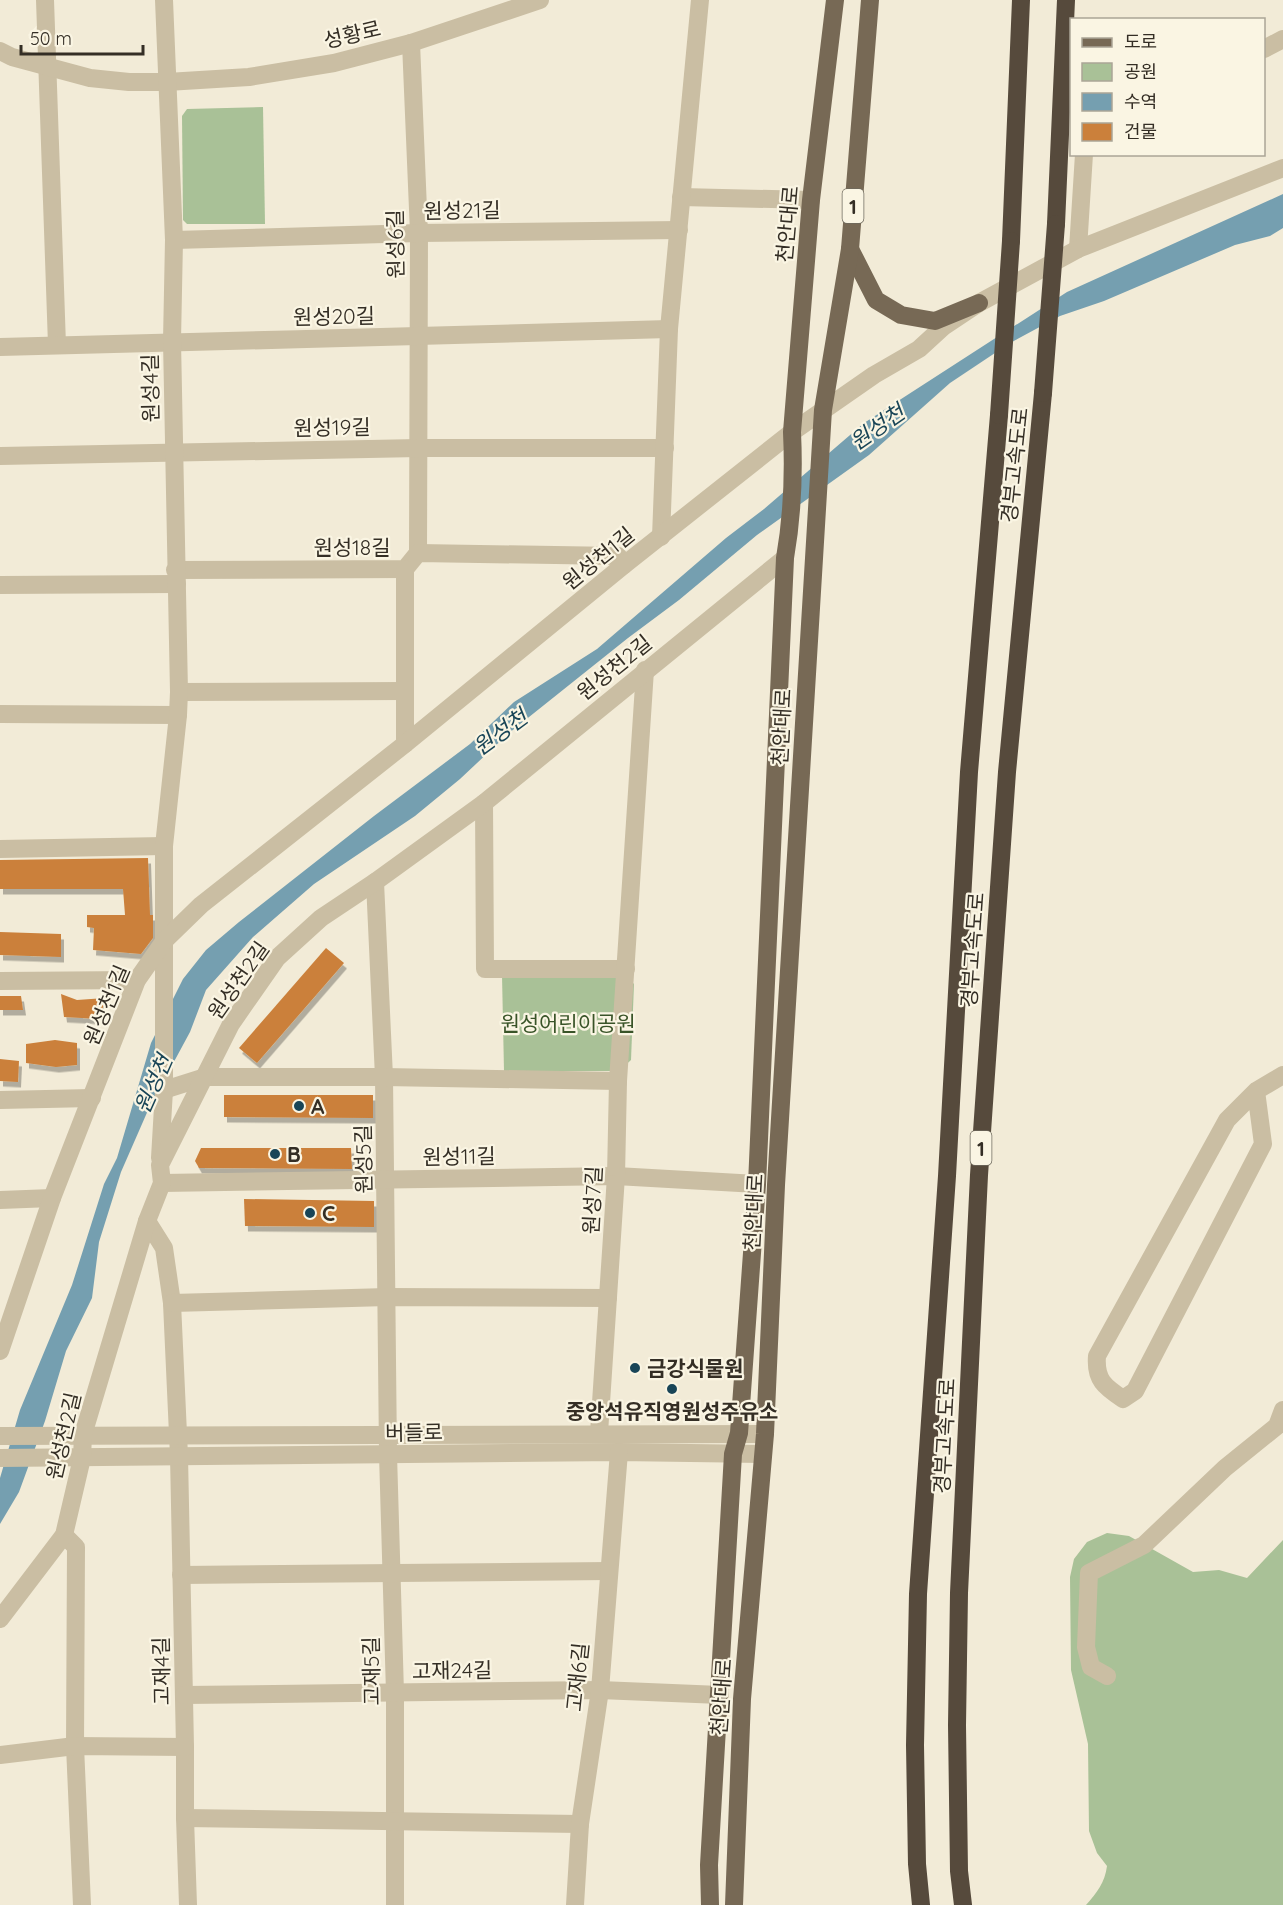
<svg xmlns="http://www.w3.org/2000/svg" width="1283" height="1905" font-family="Quicksand,'Noto Sans KR',sans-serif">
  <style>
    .green { fill: #a9c197 }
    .water { fill: #759fb0 }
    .building { fill: #cb803b; filter: url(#shadow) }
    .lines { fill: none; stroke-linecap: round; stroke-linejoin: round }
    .minor { stroke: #cabea3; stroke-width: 18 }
    .major { stroke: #776955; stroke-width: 18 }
    .highway { stroke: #564a3c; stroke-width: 18 }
    .highway-bridge { stroke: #564a3c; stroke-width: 18 }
    .poi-dot { fill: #194557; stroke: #faf5e3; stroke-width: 2 }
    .labels { text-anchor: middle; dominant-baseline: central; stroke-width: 4.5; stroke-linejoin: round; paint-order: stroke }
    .shield { fill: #faf5e3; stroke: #6f6a5e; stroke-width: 1.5 }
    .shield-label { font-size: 20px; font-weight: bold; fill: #342e25 }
    .street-label { font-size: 21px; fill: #342e25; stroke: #faf5e3 }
    .park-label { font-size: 21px; fill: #395428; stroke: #faf5e3 }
    .poi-label { font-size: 21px; font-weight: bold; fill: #342e25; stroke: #faf5e3; text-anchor: start }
    .water-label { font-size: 22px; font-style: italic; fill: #194557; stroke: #faf5e3 }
  </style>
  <defs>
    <filter id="shadow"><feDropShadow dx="3" dy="5.5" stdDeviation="0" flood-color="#0004"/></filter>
  </defs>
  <rect width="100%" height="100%" fill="#f2ebd7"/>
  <!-- green -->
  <g class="green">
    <polygon points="263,107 265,224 187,224 183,220 182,116 187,109"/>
    <polygon points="502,975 626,976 634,984 631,1060 619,1071 504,1071"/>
    <path d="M1107,1533L1129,1536L1193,1572L1219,1570L1247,1578L1283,1540V1905H1086C1097,1893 1105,1882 1107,1866L1097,1853L1089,1831L1088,1744L1071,1670L1070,1577L1074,1559L1087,1542Z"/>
  </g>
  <!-- water -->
  <polygon class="water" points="1283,194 1283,228 1270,236 1235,245 1104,301 1060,316 1010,343 950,383 869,455 757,535 679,600 628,638 509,733 460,779 415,816 314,884 253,937 206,990 190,1032 149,1108 121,1172 99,1242 92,1298 66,1351 45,1421 19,1492 0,1524 0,1478 20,1410 72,1285 104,1184 117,1158 151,1043 183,979 206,950 239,922 374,816 470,744 514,702 597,649 726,538 764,509 864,423 1067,292"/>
  <!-- building -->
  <g class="building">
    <polygon points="148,858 150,915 153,915 153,938 141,954 93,950 94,928 87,927 87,915 125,915 123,889 0,889 0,860"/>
    <polygon points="0,932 61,934 61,957 0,955"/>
    <polygon points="326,948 344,963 257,1063 239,1048"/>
    <polygon points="61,994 77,1000 105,998 100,1019 64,1017"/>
    <polygon points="0,996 21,996 23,1010 0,1010"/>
    <polygon points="55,1040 77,1043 77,1065 56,1067 26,1063 26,1044"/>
    <polygon points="0,1059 19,1061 18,1082 0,1081"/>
    <polygon points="224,1095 373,1095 373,1118 224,1117"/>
    <polygon points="201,1148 351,1148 352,1169 199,1168 195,1161"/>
    <polygon points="244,1199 374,1201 374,1227 245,1226"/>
  </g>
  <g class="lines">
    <!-- minor -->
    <g class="minor">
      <polyline points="45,0 57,345"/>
      <polyline points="411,43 419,233 418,553"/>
      <polyline points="1264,49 1283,39"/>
      <polyline points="0,51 12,57 90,78 129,82 167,82 249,77 334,63 411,43 540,0"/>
      <polyline points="681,197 811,200"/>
      <polyline points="174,240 419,233 679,230"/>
      <polyline points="1078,249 1084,154"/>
      <path d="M0,347C223,340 446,337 669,329"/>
      <polyline points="0,456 419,448 665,448"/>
      <polyline points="661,537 669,329 700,0"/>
      <polyline points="175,570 405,569 418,553 618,556 624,565"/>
      <polyline points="0,585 177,584"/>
      <polyline points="179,692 404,691"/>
      <polyline points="0,714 178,715"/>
      <polyline points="405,744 405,569"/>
      <polyline points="484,803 485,969 626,969"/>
      <polyline points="0,849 164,846"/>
      <polyline points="375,882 384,1077 388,1454 395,1693 395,1905"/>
      <polyline points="0,981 137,980"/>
      <polyline points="164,1090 205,1077 384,1077 618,1081"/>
      <path d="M1256,1091L1263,1144L1135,1391L1123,1399C1105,1387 1095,1380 1097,1356L1227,1120L1256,1091L1283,1075"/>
      <polyline points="0,1100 92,1098"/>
      <polyline points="160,1158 164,1090 164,846 178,715 179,692 172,341 174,240 164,0"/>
      <polyline points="162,1183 616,1176 757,1184"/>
      <polyline points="0,1200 52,1198"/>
      <polyline points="147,1221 164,1248 172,1303 179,1456 185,1747 185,1818 188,1905"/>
      <polyline points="172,1303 387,1297 608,1298"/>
      <polyline points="0,1351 52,1198 137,980 165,940 201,905 405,744 624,565 792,432 874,375 919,349 943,327 979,303 1078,249 1283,168"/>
      <polyline points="599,1433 616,1176 618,1081 645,670"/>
      <polyline points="0,1436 765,1434"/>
      <polyline points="0,1458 619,1452 762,1454"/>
      <polyline points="64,1535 76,1547 75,1746 82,1905"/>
      <polyline points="181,1575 609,1571"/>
      <polyline points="0,1619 64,1535 82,1458 83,1435 147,1221 162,1183 160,1165 231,1024 277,958 321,918 375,882 484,803 785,558"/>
      <polyline points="1107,1676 1091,1667 1086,1647 1089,1573 1144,1545 1225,1468 1277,1426 1283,1410"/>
      <polyline points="184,1695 600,1690 720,1695"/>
      <polyline points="0,1755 75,1746 185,1747"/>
      <polyline points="185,1818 580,1824"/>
      <polyline points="575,1905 580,1824 600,1690 619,1452"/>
    </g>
    <!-- major -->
    <g class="major">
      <polyline points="850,249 876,300 901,315 935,321 979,303"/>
      <path d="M710,1905L709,1865L733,1454L739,1433L757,1184L785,558C792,518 794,474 792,432L811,200L835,0"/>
      <polyline points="734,1905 742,1699 765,1434 776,1185 823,410 850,249 870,0"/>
    </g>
    <!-- highway -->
    <g class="highway">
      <polyline points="1056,224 1066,0"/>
      <polyline points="1011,241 1021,0"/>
      <polyline points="921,1905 917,1864 915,1745 918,1594 947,1176 969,772 999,415"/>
      <polyline points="963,1905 959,1871 957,1725 959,1593 979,1175 1007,772 1043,393"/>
    </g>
    <!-- highway-bridge -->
    <g class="highway-bridge">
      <polyline points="1043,393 1056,224"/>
      <polyline points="999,415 1011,241"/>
    </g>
  </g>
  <!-- markers -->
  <g class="poi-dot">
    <circle cx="299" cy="1106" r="6"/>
    <circle cx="275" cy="1154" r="6"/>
    <circle cx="310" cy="1213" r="6"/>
    <circle cx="635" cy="1368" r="6"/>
    <circle cx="672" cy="1389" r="6"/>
  </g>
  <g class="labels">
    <!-- shield labels -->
    <g class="shield">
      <rect x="842.5" y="189" width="21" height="34" rx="4.5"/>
      <rect x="970.5" y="1131" width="21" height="34" rx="4.5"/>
    </g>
    <g class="shield-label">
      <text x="853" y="206">1</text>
      <text x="981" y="1148">1</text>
    </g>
    <!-- street labels -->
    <g class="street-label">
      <text transform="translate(352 34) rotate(-13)">성황로</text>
      <text transform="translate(462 210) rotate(-1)">원성21길</text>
      <text transform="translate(787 224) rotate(-85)">천안대로</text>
      <text transform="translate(395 244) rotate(-91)">원성6길</text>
      <text transform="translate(334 316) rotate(-1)">원성20길</text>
      <text transform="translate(150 388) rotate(-91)">원성4길</text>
      <text transform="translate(332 427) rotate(-1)">원성19길</text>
      <text transform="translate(1014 465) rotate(-84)">경부고속도로</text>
      <text x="352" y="547">원성18길</text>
      <text transform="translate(598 558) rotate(-39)">원성천1길</text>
      <text transform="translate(614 667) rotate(-39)">원성천2길</text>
      <text transform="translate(781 727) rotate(-87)">천안대로</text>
      <text transform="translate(972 950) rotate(-86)">경부고속도로</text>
      <text transform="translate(238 980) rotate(-55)">원성천2길</text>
      <text transform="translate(106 1005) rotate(-67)">원성천1길</text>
      <text transform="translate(459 1156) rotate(-1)">원성11길</text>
      <text transform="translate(363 1159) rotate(-91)">원성5길</text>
      <text transform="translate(592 1200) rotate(-87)">원성7길</text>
      <text transform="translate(753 1212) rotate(-87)">천안대로</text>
      <text transform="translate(414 1432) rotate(-1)">버들로</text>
      <text transform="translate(63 1436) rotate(-77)">원성천2길</text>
      <text transform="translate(944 1436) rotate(-87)">경부고속도로</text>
      <text transform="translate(452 1670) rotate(-1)">고재24길</text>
      <text transform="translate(161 1671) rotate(-91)">고재4길</text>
      <text transform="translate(371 1671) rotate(-91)">고재5길</text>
      <text transform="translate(577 1677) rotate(-84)">고재6길</text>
      <text transform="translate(721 1697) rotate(-86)">천안대로</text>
    </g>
    <!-- park labels -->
    <g class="park-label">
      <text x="568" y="1023">원성어린이공원</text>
    </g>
    <!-- poi labels -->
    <g class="poi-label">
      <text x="311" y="1106">A</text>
      <text x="287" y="1154">B</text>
      <text x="322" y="1213">C</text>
      <text x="647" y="1368">금강식물원</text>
      <text x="672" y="1411" text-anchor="middle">중앙석유직영원성주유소</text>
    </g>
    <!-- water labels -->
    <g class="water-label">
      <text transform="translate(877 427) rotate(-35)">원성천</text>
      <text transform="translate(500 732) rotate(-36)">원성천</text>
      <text transform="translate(153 1084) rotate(-66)">원성천</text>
    </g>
  </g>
  <!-- legend -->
  <rect x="1070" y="18" width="195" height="138" fill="#faf5e3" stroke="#aba597" stroke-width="1.5"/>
  <rect x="1082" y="38" width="30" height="9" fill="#776955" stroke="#aba597" stroke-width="1.5"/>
  <text x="1124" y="48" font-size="18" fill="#342e25">도로</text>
  <rect x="1082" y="63" width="30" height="18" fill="#a9c197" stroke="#aba597" stroke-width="1.5"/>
  <text x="1124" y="78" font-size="18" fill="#342e25">공원</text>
  <rect x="1082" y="93" width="30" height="18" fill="#759fb0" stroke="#aba597" stroke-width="1.5"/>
  <text x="1124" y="108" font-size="18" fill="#342e25">수역</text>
  <rect x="1082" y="123" width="30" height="18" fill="#cb803b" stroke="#aba597" stroke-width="1.5"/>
  <text x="1124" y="138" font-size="18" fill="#342e25">건물</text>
  <!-- scale -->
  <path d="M21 45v9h122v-9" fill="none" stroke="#342e25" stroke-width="3"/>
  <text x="30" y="45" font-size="18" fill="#342e25" stroke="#faf5e3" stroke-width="4.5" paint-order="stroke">50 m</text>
</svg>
